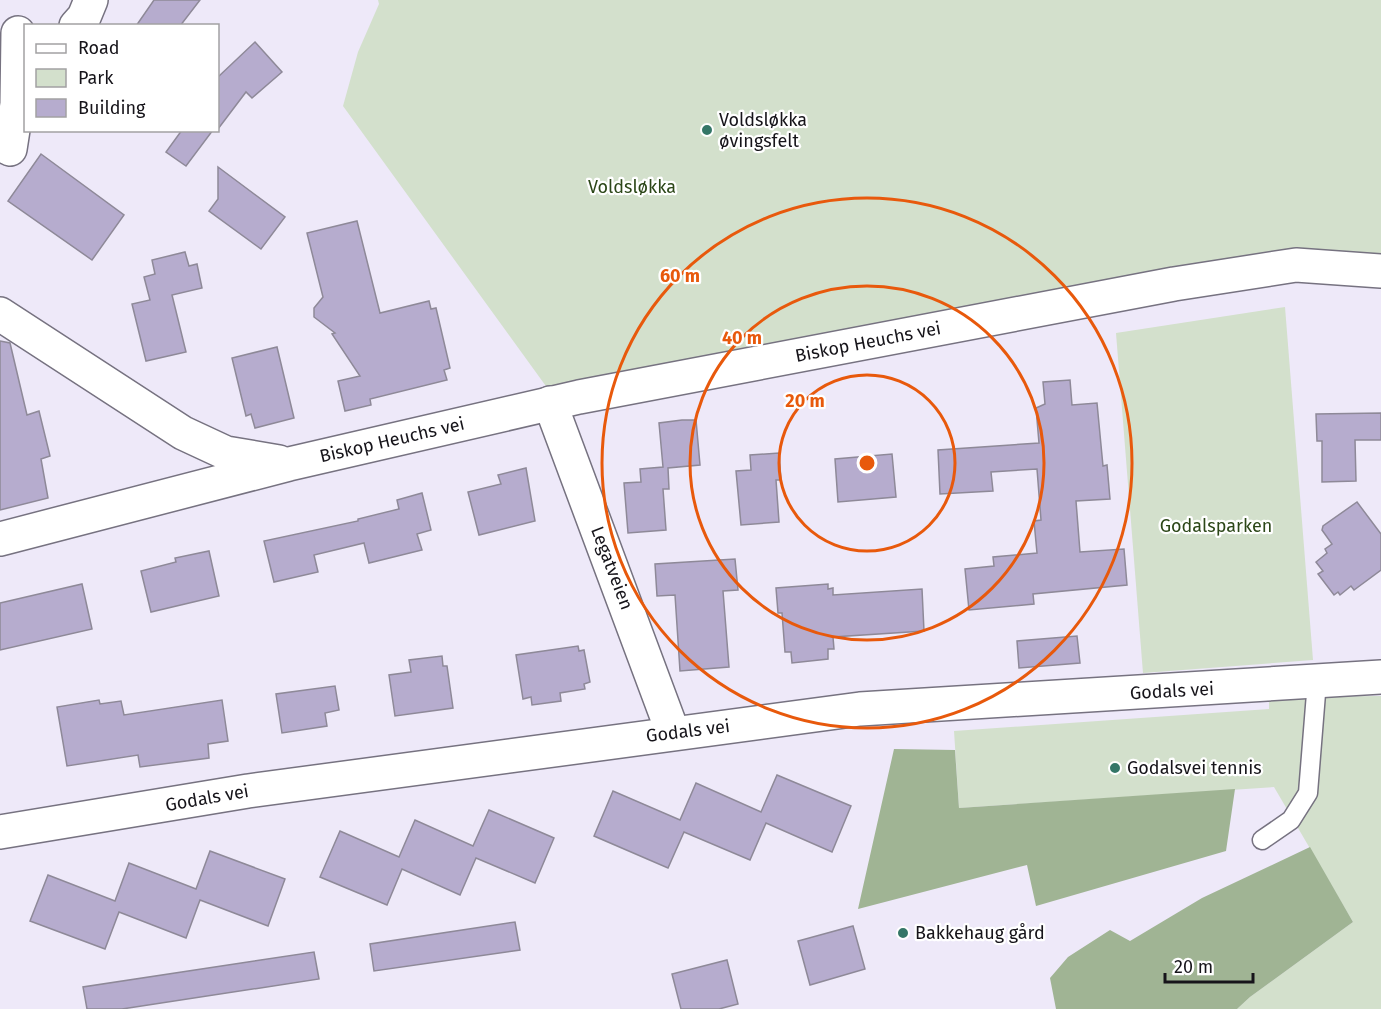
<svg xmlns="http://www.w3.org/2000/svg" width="1381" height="1009" font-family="'Fira Sans',sans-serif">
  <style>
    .green { fill: #d3e0cc }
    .forest { fill: #a0b494 }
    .building { fill: #b6acce; stroke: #8e8998; stroke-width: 1.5 }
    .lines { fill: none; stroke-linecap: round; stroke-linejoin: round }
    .lane-casing { stroke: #767280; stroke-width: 21 }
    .street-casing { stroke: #767280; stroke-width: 36 }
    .secondary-casing { stroke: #767280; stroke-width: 36 }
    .lane { stroke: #fff; stroke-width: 18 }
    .street { stroke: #fff; stroke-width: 33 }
    .secondary { stroke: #fff; stroke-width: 33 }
    .ring { fill: none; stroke: #e8590c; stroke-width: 3 }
    .poi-dot { fill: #347667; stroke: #fff; stroke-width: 2 }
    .labels { text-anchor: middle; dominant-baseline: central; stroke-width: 4.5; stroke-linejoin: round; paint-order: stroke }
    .poi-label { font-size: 18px; fill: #16141a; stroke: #fff; text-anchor: start }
    .park-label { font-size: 18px; fill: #2c4718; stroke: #fff }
    .street-label { font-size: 18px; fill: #16141a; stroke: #fff }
    .centre { fill: #e8590c; stroke: #fff; stroke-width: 3 }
    .ring-label { font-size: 18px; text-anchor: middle; font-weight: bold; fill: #e8590c; stroke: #fff; stroke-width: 4.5; stroke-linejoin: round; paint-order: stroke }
  </style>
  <rect width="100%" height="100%" fill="#eee9f9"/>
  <!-- green -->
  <g class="green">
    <polygon points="378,0 1381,0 1381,275 1294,270 548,389 343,106 358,52 379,4"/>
    <polygon points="1285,307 1313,660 1143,673 1116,333"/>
    <polygon points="1381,696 1381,1009 1237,1009 1250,997 1353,922 1274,787 959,808 954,731 1269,709 1269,697"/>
  </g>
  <!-- forest -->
  <g class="forest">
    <polygon points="894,749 955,750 959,808 1235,789 1226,851 1036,906 1027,865 858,909"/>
    <polygon points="1310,847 1353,922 1250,997 1237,1009 1056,1009 1050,978 1068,957 1110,930 1130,941 1202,898"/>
  </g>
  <!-- building -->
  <g class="building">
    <polygon points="154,0 200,0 180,26 136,26"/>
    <polygon points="255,42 282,72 252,98 246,92 218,129 218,77"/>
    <polygon points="182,130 213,130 186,166 166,152"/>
    <polygon points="41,154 124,215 92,260 8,201"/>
    <polygon points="218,167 285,217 261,249 209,211 218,199"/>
    <polygon points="357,221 380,313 429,301 431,309 436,308 450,368 444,370 447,380 370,399 371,405 345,411 338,381 360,376 332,334 335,333 314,317 314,308 323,297 307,233"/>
    <polygon points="185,252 189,266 197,264 202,288 172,295 186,352 146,361 132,304 150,300 144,277 155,274 152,260"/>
    <polygon points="0,341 10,343 27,415 39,411 50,456 41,459 48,498 0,510"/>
    <polygon points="277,347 294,418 255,428 251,414 246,416 232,358"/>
    <polygon points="1070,380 1072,405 1097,403 1103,466 1107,465 1110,499 1076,501 1080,552 1124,549 1127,585 1033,594 1034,604 969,610 965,569 994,566 993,557 1037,553 1034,521 1041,520 1037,469 991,472 993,491 940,494 938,450 1039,443 1036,408 1045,404 1043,382"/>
    <polygon points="1381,413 1381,440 1355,440 1356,481 1322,482 1322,441 1317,441 1316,414"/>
    <polygon points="682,420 696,420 700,465 668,468 669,489 663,489 666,530 628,533 624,483 641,482 640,469 663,467 659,423"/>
    <polygon points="779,453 781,480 776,480 779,522 741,525 736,471 751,470 750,455"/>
    <polygon points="892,454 896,497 838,502 835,459"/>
    <polygon points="526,468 535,521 479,535 468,492 501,484 498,475"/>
    <polygon points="422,493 431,530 417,534 422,550 369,563 364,543 314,555 318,572 274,582 264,541 358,521 358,519 399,509 397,500"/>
    <polygon points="1357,502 1381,534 1381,570 1354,590 1351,586 1340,595 1338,592 1334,595 1318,574 1323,571 1316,562 1327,553 1325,549 1332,544 1322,530 1323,526"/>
    <polygon points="209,551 219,596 151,612 141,571 176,562 175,558"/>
    <polygon points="735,559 738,590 723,591 729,667 680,671 675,595 657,596 655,564"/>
    <polygon points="82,584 92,629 0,650 0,603"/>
    <polygon points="828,584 828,589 833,588 833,595 922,589 924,631 833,637 834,649 828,649 828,659 792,663 791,652 785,652 782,613 778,613 776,588"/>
    <polygon points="1077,636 1080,663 1019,668 1017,641"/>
    <polygon points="578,646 579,651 584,650 590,682 584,684 585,689 560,693 561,701 532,705 531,697 523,699 516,655"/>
    <polygon points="442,656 443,666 447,666 453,708 395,716 389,675 411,672 409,660"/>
    <polygon points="335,686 339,710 325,713 327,726 282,733 276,694"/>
    <polygon points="99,700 100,704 121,701 124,715 222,700 228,741 208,744 209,758 140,767 138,755 67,766 57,707"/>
    <polygon points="777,775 851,806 832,852 766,823 750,860 684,832 668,868 594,836 613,791 680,820 696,783 761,812"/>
    <polygon points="489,810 554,838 535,883 476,858 460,895 402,869 387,905 320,877 340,831 399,857 415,820 473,846"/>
    <polygon points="210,851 285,879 268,926 200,900 186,938 119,912 105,949 30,921 48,875 115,901 129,863 196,889"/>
    <polygon points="515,922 520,950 374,971 370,944"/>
    <polygon points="853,926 865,969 810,985 798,941"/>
    <polygon points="314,952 319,979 122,1009 87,1009 83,987"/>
    <polygon points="727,960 738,1004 719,1009 681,1009 672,974"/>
  </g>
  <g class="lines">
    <!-- lane casing -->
    <g class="lane-casing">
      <polyline id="lane" points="1262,840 1291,820 1308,793 1317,681"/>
    </g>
    <!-- street casing -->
    <g class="street-casing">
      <g id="street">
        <polyline points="0,314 183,433 226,453 279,462"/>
        <polyline points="550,403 673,733"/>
        <polyline points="0,539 289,464 579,397 1174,284 1296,265 1381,271"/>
        <polyline points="0,832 248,791 860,709 1381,677"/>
      </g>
    </g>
    <!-- secondary casing -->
    <g class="secondary-casing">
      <g id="secondary">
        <polyline points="76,26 84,17 91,0"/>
        <polyline points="10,149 17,104 18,33"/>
      </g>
    </g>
    <!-- lane -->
    <use href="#lane" class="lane"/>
    <!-- street -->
    <use href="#street" class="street"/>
    <!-- secondary -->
    <use href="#secondary" class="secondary"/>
  </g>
  <!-- distance rings -->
  <g class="ring">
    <circle cx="867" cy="463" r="88"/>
    <circle cx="867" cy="463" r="177"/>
    <circle cx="867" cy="463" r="265"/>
  </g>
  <!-- markers -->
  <g class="poi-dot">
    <circle cx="707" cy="130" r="6"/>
    <circle cx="1115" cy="768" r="6"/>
    <circle cx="903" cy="933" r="6"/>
  </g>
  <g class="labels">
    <!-- poi labels -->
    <g class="poi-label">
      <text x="719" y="120">Voldsløkka<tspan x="719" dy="21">øvingsfelt</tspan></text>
      <text x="1127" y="768">Godalsvei tennis</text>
      <text x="915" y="933">Bakkehaug gård</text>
    </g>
    <!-- park labels -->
    <g class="park-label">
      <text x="632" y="187">Voldsløkka</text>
      <text x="1216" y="526">Godalsparken</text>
    </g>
    <!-- street labels -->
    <g class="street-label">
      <text transform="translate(868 342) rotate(-11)">Biskop Heuchs vei</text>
      <text transform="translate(392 440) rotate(-13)">Biskop Heuchs vei</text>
      <text transform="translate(612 568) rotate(69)">Legatveien</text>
      <text transform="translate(1172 691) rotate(-3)">Godals vei</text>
      <text transform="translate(688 731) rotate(-7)">Godals vei</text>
      <text transform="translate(207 798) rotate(-10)">Godals vei</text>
    </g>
  </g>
  <circle cx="867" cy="463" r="9" class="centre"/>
  <g class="ring-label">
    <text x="680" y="282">60 m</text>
    <text x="742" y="344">40 m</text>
    <text x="805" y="407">20 m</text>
  </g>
  <!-- legend -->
  <rect x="24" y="24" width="195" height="108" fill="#ffffff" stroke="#a2a1a3" stroke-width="1.5"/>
  <rect x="36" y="44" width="30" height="9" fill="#ffffff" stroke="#a2a1a3" stroke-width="1.5"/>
  <text x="78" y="54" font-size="18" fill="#16141a">Road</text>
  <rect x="36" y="69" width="30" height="18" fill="#d3e0cc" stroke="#a2a1a3" stroke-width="1.5"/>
  <text x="78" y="84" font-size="18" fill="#16141a">Park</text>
  <rect x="36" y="99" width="30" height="18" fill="#b6acce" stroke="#a2a1a3" stroke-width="1.5"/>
  <text x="78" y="114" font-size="18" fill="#16141a">Building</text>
  <!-- scale -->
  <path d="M1165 973v9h88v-9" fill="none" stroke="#16141a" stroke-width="3"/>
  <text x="1174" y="973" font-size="18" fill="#16141a" stroke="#ffffff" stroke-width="4.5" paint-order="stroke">20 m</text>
</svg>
